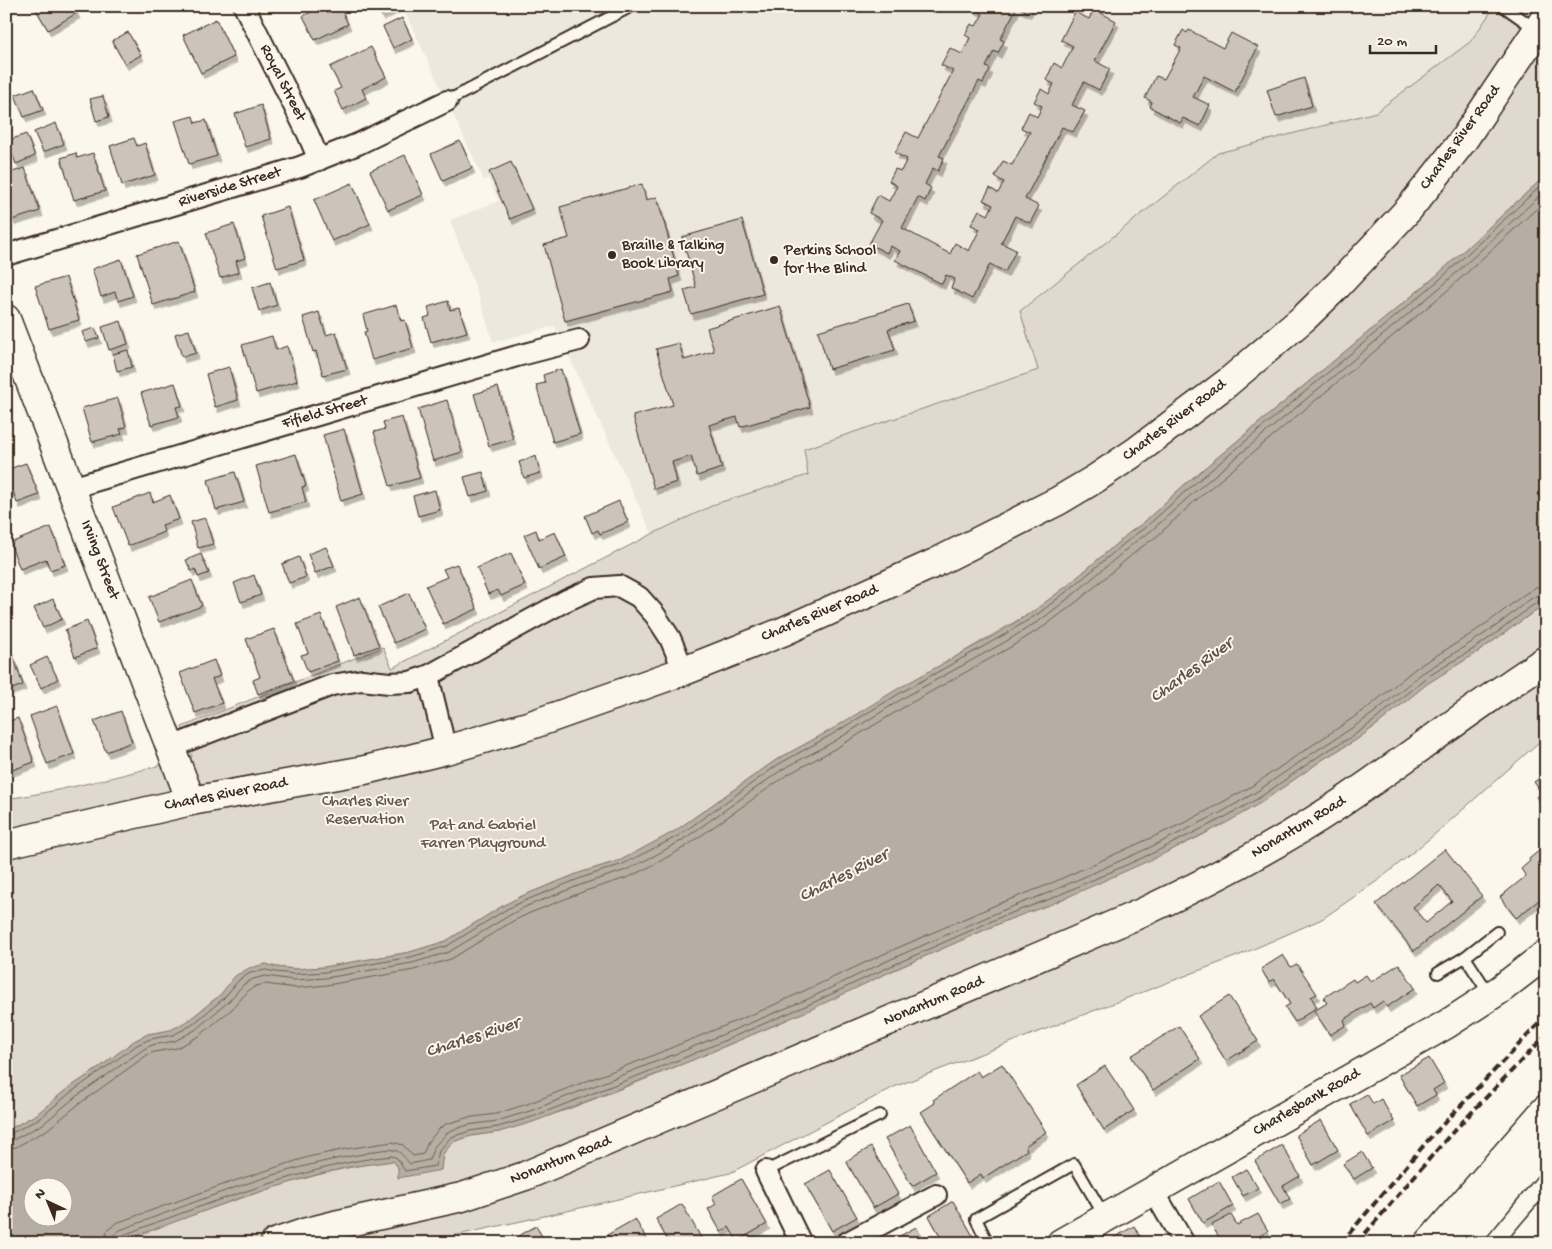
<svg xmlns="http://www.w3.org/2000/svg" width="1552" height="1249" font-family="'Gochi Hand',sans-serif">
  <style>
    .built { fill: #ede8dd }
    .green { fill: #dfd9ce; stroke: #8d8276 }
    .water { fill: #b6aea2; stroke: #85796d; fill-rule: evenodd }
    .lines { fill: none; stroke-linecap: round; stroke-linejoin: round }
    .shore { stroke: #6c5f53; stroke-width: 1 }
    .building { fill: #ccc4b9; stroke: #3b2a1e; fill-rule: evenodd; filter: url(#shadow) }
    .lane-casing { stroke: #3b2a1e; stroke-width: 14 }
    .street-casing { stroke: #3b2a1e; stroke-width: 24 }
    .secondary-casing { stroke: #3b2a1e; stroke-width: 31 }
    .highway-casing { stroke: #3b2a1e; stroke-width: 31 }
    .lane { stroke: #fbf7ec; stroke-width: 10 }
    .street { stroke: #fbf7ec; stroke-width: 20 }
    .secondary { stroke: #fbf7ec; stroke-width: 28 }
    .highway { stroke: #fbf7ec; stroke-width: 28 }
    .rail { stroke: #3b2a1e; stroke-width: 4; stroke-dasharray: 8 4; stroke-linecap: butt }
    .poi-dot { fill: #3b2a1e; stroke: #fbf7ec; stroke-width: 2 }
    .labels { text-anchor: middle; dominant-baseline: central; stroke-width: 4; stroke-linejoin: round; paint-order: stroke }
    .street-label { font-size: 16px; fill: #3b2a1e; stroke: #fbf7ec }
    .poi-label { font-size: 16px; fill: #3b2a1e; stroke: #fbf7ec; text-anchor: start }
    .park-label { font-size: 16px; fill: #64564a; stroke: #fbf7ec }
    .water-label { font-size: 18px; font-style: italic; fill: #605246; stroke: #fbf7ec }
  </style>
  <defs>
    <filter id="shadow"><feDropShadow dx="3" dy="5.5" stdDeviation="0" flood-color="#0004"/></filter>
  </defs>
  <rect width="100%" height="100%" fill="#fbf7ec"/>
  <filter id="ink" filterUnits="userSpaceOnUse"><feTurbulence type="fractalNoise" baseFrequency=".02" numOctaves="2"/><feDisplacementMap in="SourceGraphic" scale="10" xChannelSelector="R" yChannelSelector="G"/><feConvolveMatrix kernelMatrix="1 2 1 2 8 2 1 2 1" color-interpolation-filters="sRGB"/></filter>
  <g filter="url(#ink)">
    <!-- built -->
    <polygon class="built" points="402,6 1495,6 1470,42 1376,112 1218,153 1038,370 805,449 808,475 718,503 652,534 555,326 493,342 480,300 450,220 499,201 488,178 484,180"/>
    <!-- green -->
    <g class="green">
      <path d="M1495,6H1546V175L1436,276L1183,486L1143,523L1129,533L1067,586L1035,610L829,731L776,760L675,831L646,847L621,860L579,873L522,896L504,905L446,941L410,952L324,967L295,969L276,967L266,964L228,987L220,995L189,1020L171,1030L148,1034L134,1041L96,1070L67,1089L37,1114L6,1131V799C69,790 130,773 192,757L182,727L383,647L392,668L652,534L718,503L808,475L804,449L1038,370L1020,311L1218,153L1376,112L1470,42Z"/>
      <path d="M1546,603V736L1434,835L1380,879L1322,919L1240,955L894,1087L730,1173L567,1211L421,1243H117C166,1224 216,1206 266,1190C308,1177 349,1165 393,1161L398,1167L399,1178L443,1154L453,1142L471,1136L499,1132L566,1110L651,1077L773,1026L894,970L1005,921L1106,879L1197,838L1262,802L1325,758L1356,740L1378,724L1427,683L1478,652Z"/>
    </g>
    <!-- water -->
    <path class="water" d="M1546,175V603L1478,652L1427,684L1378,724L1356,740L1325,758L1262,802L1228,822L1155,858L1052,904L1005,921L894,970L812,1009L688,1062L533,1122L499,1132L471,1136L453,1142L443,1154L441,1170L398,1178V1167L393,1161L349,1167L312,1176L237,1199L117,1243H6V1131L37,1114L67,1089L96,1070L134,1041L148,1034L171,1030L189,1020L220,995L235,976L249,968L266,964L276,967L295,969L324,967L410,952L446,941L504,905L522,896L579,873L621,860L675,831L776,760L829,731L899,688L1000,632L1035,610L1067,586L1129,533L1143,523L1183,486L1436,276ZM32,1186H62V1216H32Z"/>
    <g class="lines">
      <!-- shore -->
      <g class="shore">
        <polyline points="6,1135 10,1134 40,1118 70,1093 137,1045 150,1039 173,1035 192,1025 224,998 239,980 250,973 266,970 275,972 295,974 325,972 411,957 447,946 507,909 524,901 581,878 623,864 678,836 779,764 831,735 902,692 1002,636 1038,614 1070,589 1132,537 1147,526 1187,490 1439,280 1546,181"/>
        <polyline points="6,1141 13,1140 43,1124 74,1098 144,1049 152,1045 175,1041 195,1030 228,1002 243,985 253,979 265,976 294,980 326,978 412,963 449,952 510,915 527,906 583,884 626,870 652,857 681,841 783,769 835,741 905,697 1005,642 1042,619 1074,594 1135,542 1151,531 1191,495 1443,285 1546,190"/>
        <polyline points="6,1149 16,1147 47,1130 79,1104 147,1055 154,1052 177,1048 199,1036 232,1009 248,991 256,986 265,984 296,988 327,985 414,970 451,959 513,921 530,913 585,891 629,877 655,864 685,847 787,775 838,747 909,704 1009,648 1046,625 1079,600 1140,548 1156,537 1196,500 1448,290 1546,200"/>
        <polyline points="104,1243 107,1231 116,1223 231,1182 308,1157 346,1149 392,1142 403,1145 413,1156 423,1154 428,1142 440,1128 446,1124 466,1118 496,1114 527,1104 644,1059 765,1009 886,953 998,904 1045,886 1188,821 1252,786 1366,709 1416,668 1468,636 1494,618 1522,596 1536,587 1546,585"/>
        <path d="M112,1243L114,1235L120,1230C199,1201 279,1167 363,1154C372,1152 387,1147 397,1151C402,1153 406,1160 410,1164L429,1160L434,1147L449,1131L468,1125L497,1121L530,1111L683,1051L808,999L889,960L1001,911L1048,893L1151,847L1222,812L1256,792L1319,749L1349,730L1371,715L1421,674L1472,642L1499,624L1526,602L1539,594L1546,593"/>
        <path d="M118,1243L121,1236C167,1218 214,1201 262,1186C305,1173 347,1160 392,1156L397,1158L405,1171L435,1166L439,1151L451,1137L470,1131L498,1127L532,1117L686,1057L810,1004L891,966L1003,916L1050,899L1153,853L1225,817L1259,798L1322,754L1353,736L1375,720L1424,679L1475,648L1502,629L1529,608L1541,600L1546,599"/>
      </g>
    </g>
    <!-- building -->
    <g class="building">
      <polygon points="34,6 73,6 77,13 48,30"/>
      <polygon points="323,6 340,6 348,24 315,40 303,16"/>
      <polygon points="376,6 399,6 381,15"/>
      <polygon points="971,6 1031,6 1028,12 1017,7 1000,39 1004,41 998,53 994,51 986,67 990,69 983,83 979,81 939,156 944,158 938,171 933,168 925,184 931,188 925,201 918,197 902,228 950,254 955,243 969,251 980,229 971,225 979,210 988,215 993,205 983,200 990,188 998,193 1004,182 995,177 1003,161 1012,165 1030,132 1021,128 1029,112 1037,117 1042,106 1034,102 1041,89 1049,94 1054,84 1046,80 1054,63 1062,68 1073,46 1061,40 1075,12 1089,19 1094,9 1116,21 1095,61 1110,69 1099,90 1084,82 1072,105 1085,111 1073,132 1062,127 1025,199 1039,206 1030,223 1015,216 1001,243 1016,250 1005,272 990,264 972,299 951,288 955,279 946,275 942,284 895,260 900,251 890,246 887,253 869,244 882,220 869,213 878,195 889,201 897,186 889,181 895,169 901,171 907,159 895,153 906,132 918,138 953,71 941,65 950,48 962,54 970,38 965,35 971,24 976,26 983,14 971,7"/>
      <polygon points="402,18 412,39 393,48 383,27"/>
      <polygon points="216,19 234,57 201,73 183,35"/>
      <polygon points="1183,30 1187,33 1189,30 1223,48 1231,33 1258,47 1235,92 1204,76 1193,97 1210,105 1200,126 1183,118 1180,123 1150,107 1152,102 1145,98 1156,76 1164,79 1181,48 1175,45"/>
      <polygon points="128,32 141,55 125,64 112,41"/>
      <polygon points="371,47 386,77 362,89 366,98 343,110 334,91 341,88 330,67"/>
      <polygon points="1304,78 1312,106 1276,117 1267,90"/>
      <polygon points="34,88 43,110 24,117 15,95"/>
      <polygon points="103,96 109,117 96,121 90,99"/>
      <polygon points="261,105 271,139 245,147 235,114"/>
      <polygon points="193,116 195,123 206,120 217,156 189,164 175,121"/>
      <polygon points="56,123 64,144 43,152 34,132"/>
      <polygon points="26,134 35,156 16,164 7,141"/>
      <polygon points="134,138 137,146 145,143 155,175 122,185 110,146"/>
      <polygon points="460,141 472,168 443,181 431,154"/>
      <polygon points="76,153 77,158 93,153 105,191 74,200 61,158"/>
      <polygon points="405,155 423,195 388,210 370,171"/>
      <polygon points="511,162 532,209 510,219 489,172"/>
      <polygon points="25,168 40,211 12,220 6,202 6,174"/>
      <polygon points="352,183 370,224 332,241 314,200"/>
      <polygon points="642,184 646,200 657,197 679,276 670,279 673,292 565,321 544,245 569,238 560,207"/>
      <polygon points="288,207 304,260 277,268 261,216"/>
      <polygon points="742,220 763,294 691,314 684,290 696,287 682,237"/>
      <polygon points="234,224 245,258 236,261 239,272 220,278 206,233"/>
      <polygon points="179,241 195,292 153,305 137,254"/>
      <polygon points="121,259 133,296 118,301 115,292 101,297 92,269"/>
      <polygon points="66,277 79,320 49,329 35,286"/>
      <polygon points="270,282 277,305 259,311 252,288"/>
      <polygon points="448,301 450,310 459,308 467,332 431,342 424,318 430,316 428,307"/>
      <polygon points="908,304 914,321 888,329 895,350 829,369 818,331"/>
      <polygon points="396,305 401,321 405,320 413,348 372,360 364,332 367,331 363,315"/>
      <polygon points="780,306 810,407 740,427 737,417 709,425 722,468 697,476 691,456 672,462 677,482 654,489 633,416 673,405 656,349 679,343 684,360 714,351 707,328"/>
      <polygon points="319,312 326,335 336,332 347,369 323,375 316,351 313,352 303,317"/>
      <polygon points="121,321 128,344 109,350 102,327"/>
      <polygon points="95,328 99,338 86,342 82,332"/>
      <polygon points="189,330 196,353 182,357 175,334"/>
      <polygon points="272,336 276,350 287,346 297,381 256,393 242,345"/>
      <polygon points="128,350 132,367 117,371 113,354"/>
      <polygon points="229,367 238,400 215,407 206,374"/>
      <polygon points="561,369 580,434 553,442 536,385 545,383 543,375"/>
      <polygon points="175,383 182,406 176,407 179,417 151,425 141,393"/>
      <polygon points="498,387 513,439 489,446 474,394"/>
      <polygon points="118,398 126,427 120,429 122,434 92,442 82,408"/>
      <polygon points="447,400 462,452 433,461 418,409"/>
      <polygon points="402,417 420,478 390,486 374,432 385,429 383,422"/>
      <polygon points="344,429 363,494 341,501 323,435"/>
      <polygon points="296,454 306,486 302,487 306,502 269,512 256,466"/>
      <polygon points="536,456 540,473 524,478 519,462"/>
      <polygon points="26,463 39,495 17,503 13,491 6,494 6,470"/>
      <polygon points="235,472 244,502 216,510 208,480"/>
      <polygon points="483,472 488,491 470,497 464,477"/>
      <polygon points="435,490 440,510 418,516 413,496"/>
      <polygon points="150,493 153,502 170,495 179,519 162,525 164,532 128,546 113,507"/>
      <polygon points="619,501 628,522 600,534 598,530 592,533 585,516"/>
      <polygon points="205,518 213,544 198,548 191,522"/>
      <polygon points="51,527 65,565 50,570 46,559 20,569 10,543"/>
      <polygon points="536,530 539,539 555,532 566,557 539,569 524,535"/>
      <polygon points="326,547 334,566 315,573 308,554"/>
      <polygon points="511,553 525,585 501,596 498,590 488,594 477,568"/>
      <polygon points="201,554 209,573 198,577 195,569 191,571 186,560"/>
      <polygon points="299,557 306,577 289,583 282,564"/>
      <polygon points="457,564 477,609 443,624 426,586 447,577 443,569"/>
      <polygon points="254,575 261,595 241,602 234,583"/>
      <polygon points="192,580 202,606 159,622 149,597"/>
      <polygon points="409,593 425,629 394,643 378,607"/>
      <polygon points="360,597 379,646 354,655 336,607"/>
      <polygon points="53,599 62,619 43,628 34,608"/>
      <polygon points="321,615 338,661 308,672 301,655 308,653 297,624"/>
      <polygon points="87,621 97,648 75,657 65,630"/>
      <polygon points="274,629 294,681 258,694 253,680 260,677 246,639"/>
      <polygon points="13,655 23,685 6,691 6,657"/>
      <polygon points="47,657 58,679 41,688 30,665"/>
      <polygon points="214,660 220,676 212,679 222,703 195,713 180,673"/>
      <polygon points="57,706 74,754 47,764 30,716"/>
      <polygon points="121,711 132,742 106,752 94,721"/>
      <polygon points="7,714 10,721 18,718 34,762 7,772"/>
      <polygon points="1546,774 1546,810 1536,797 1542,793 1534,782"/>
      <polygon points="1546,845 1546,890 1540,894 1543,897 1516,918 1500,897 1526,876 1521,869 1530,861 1529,859"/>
      <path d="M1445,849L1482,896L1414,951L1376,904ZM1439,885L1452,901L1426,923L1413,907Z"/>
      <polygon points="1283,955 1291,967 1297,964 1317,994 1311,997 1317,1007 1295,1022 1285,1007 1290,1004 1274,979 1269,982 1261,969"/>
      <polygon points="1399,964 1415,988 1387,1007 1383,1001 1373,1008 1370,1003 1344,1020 1346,1025 1330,1035 1314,1011 1327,1003 1323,998 1353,979 1355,982 1366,975 1371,982"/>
      <polygon points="1229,996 1258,1041 1226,1061 1198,1016"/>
      <polygon points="1179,1026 1200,1059 1153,1090 1131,1056"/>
      <polygon points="1429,1058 1444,1083 1433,1090 1436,1095 1417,1106 1399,1075"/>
      <polygon points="1002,1064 1046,1132 1025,1146 1027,1150 983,1178 981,1174 967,1183 921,1112 935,1103 933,1100 977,1071 981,1077"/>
      <polygon points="1105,1066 1134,1110 1104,1130 1076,1085"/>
      <polygon points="1367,1094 1373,1104 1381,1099 1394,1121 1368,1136 1350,1104"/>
      <polygon points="1321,1120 1338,1150 1313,1165 1296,1135"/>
      <polygon points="910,1125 936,1172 912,1186 885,1139"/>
      <polygon points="1282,1145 1300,1176 1283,1186 1290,1199 1280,1204 1255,1161"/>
      <polygon points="871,1147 898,1194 873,1208 846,1161"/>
      <polygon points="1362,1152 1372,1168 1354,1179 1343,1164"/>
      <polygon points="1246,1169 1258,1188 1243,1196 1232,1177"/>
      <polygon points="830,1170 857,1217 832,1231 805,1184"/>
      <polygon points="741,1179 767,1224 737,1241 729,1227 721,1232 708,1209 716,1204 712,1196"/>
      <polygon points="1219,1181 1233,1206 1203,1223 1189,1199"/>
      <polygon points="953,1201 977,1243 944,1243 929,1216"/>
      <polygon points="682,1204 704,1243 669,1243 656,1219"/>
      <polygon points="1258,1214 1268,1231 1248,1243 1222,1243 1212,1225 1231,1215 1237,1225"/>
      <polygon points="635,1219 649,1243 612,1243 607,1235"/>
      <polygon points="536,1226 546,1243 511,1243 510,1241"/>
      <polygon points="1134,1226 1144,1243 1114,1243 1112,1239"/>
      <polygon points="916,1227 925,1243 892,1243 891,1241"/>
    </g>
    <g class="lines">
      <!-- lane casing -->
      <g class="lane-casing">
        <g id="lane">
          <polyline points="1503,6 1537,30"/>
          <polyline points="447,101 632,6"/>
          <polyline points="1465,957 1497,932"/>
          <polyline points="1438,973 1465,957 1490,995"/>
          <polyline points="766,1171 880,1115"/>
          <polyline points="988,1243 976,1219 1074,1164 1105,1217"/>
        </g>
      </g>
      <!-- street casing -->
      <g class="street-casing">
        <g id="street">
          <polyline points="244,6 308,134 319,160"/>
          <polyline points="6,255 300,167 358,144 447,101"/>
          <polyline points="71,488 517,356 579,340"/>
          <polyline points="428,676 446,750"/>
          <polyline points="171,747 332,685 362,680 389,683 410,682 428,676 565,601 594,588 619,586 639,597 655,615 670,638 684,671"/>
          <polyline points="766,1171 801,1243"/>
          <polyline points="1153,1190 1184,1243"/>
          <polyline points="846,1243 936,1195"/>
        </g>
      </g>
      <!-- secondary casing -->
      <g class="secondary-casing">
        <g id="secondary">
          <polyline points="6,319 191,801"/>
          <polyline points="6,844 191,801 365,770 446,750 531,725 684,671 782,632 935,563 1058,501 1095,479 1138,450 1227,383 1305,317 1338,285 1408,210 1437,174 1464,139 1546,17"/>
          <path d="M275,1243L307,1232L335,1225L462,1197L525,1176L1139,914C1208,882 1275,847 1338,805C1408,758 1475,706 1546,660"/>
          <polyline points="1061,1243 1447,1024 1501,989 1546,954"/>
        </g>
      </g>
      <!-- highway casing -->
      <g class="highway-casing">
        <g id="highway">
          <polyline points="1429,1243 1546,1109"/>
          <polyline points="1463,1243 1546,1142"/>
          <polyline points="1524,1243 1546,1217"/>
        </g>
      </g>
      <!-- lane -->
      <use href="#lane" class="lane"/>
      <!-- street -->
      <use href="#street" class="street"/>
      <!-- secondary -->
      <use href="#secondary" class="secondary"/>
      <!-- highway -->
      <use href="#highway" class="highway"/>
      <!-- rail -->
      <g class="rail">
        <polyline points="1341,1243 1430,1138 1546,1016"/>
        <polyline points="1357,1243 1449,1136 1546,1035"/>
      </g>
    </g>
  </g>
  <!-- markers -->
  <g class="poi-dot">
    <circle cx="612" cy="255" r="5"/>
    <circle cx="774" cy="260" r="5"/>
  </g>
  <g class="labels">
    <!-- street labels -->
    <g class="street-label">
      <text transform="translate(282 83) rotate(63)">Royal Street</text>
      <text transform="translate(1461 138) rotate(-54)">Charles River Road</text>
      <text transform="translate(230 188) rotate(-17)">Riverside Street</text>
      <text transform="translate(325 413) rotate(-16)">Fifield Street</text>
      <text transform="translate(1175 421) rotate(-37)">Charles River Road</text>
      <text transform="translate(99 560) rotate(69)">Irving Street</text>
      <text transform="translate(820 614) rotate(-23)">Charles River Road</text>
      <text transform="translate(226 795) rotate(-11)">Charles River Road</text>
      <text transform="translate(1299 828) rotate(-31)">Nonantum Road</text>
      <text transform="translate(934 1002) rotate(-23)">Nonantum Road</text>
      <text transform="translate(1307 1103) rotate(-30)">Charlesbank Road</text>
      <text transform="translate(561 1161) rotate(-22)">Nonantum Road</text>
    </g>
    <!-- poi labels -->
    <g class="poi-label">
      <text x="622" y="246">Braille &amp; Talking<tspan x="622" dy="18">Book Library</tspan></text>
      <text x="784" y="251">Perkins School<tspan x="784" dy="18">for the Blind</tspan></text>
    </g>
    <!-- park labels -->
    <g class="park-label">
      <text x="365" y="802">Charles River<tspan x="365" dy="18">Reservation</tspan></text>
      <text x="483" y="826">Pat and Gabriel<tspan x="483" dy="18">Farren Playground</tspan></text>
    </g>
    <!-- water labels -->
    <g class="water-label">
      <text transform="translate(1192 671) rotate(-36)">Charles River</text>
      <text transform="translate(844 876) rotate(-27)">Charles River</text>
      <text transform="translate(473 1038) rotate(-18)">Charles River</text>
    </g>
  </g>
  <!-- margin -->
  <rect width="1552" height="1249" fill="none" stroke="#fbf7ec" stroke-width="25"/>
  <rect x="12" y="12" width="1527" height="1224" fill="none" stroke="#3b2a1e" stroke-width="2" filter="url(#ink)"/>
  <!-- north arrow -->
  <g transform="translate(48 1202) rotate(316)"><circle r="24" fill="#fbf7ec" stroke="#aea59a"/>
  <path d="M0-4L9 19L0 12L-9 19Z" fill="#3b2a1e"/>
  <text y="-8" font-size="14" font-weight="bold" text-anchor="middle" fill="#3b2a1e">N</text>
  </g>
  <!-- scale -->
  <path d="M1370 45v8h66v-8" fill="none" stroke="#3b2a1e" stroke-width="2.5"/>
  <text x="1377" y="45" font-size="15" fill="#3b2a1e" stroke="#fbf7ec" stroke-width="4" paint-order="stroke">20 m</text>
</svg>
